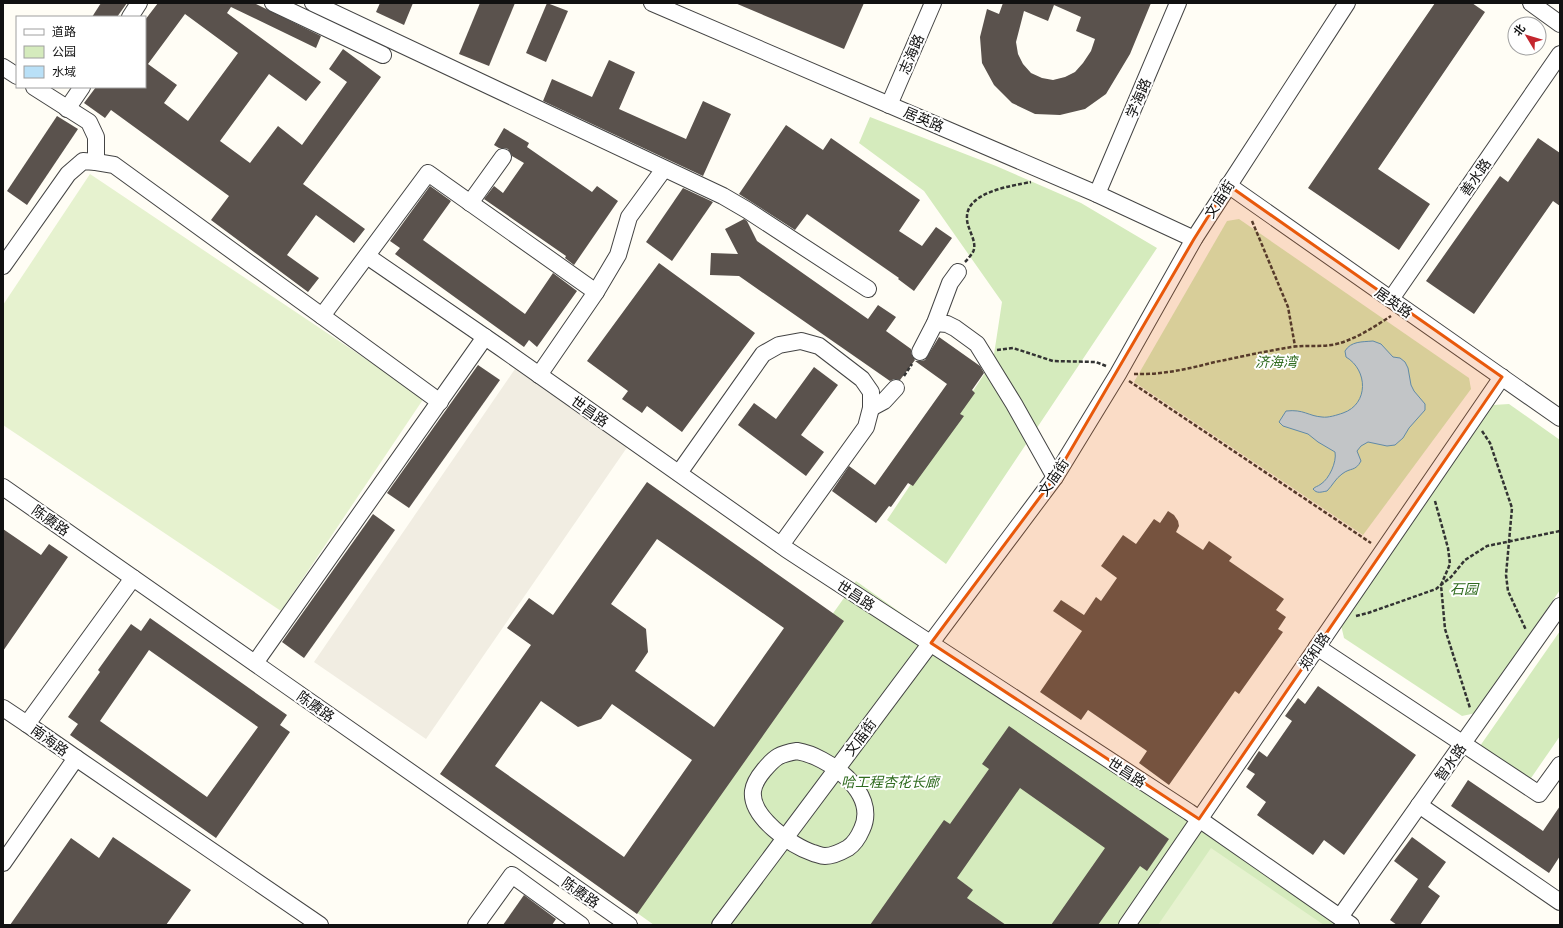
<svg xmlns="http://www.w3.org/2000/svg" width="1563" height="928" font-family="'Noto Serif','Noto Sans SC',serif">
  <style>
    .green { fill: #d5ebbd }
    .pitch { fill: #e6f2cf }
    .plaza { fill: #f1ede2 }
    .water { fill: #b9e0f7; stroke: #3f96cf }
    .building { fill: #5a524d; fill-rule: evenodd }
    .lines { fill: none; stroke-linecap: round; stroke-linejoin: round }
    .minor-casing { stroke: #444; stroke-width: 18 }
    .path { stroke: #333; stroke-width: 2.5; stroke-dasharray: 4 2; stroke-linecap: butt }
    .minor { stroke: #fff; stroke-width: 16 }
    .marked { fill: #e8590c; fill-opacity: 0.2; stroke: #e8590c; stroke-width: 3; stroke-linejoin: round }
    .labels { text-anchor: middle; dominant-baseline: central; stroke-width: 4; stroke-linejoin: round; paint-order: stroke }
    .street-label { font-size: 14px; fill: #111; stroke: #fff }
    .park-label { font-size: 14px; font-style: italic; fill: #2f6b1f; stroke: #fff }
  </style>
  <rect width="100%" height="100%" fill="#fffdf5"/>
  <!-- green -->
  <g class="green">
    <polygon points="870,117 996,166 1081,203 1157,248 946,564 887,520 993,361 1002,302 924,191 859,143"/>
    <polygon points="1239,219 1469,378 1471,389 1363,535 1134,382 1227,221"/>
    <polygon points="1509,404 1560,440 1560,590 1476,713 1462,716 1344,638 1341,625 1493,405"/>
    <polygon points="856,581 1340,925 654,925 626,905"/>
    <polygon points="1560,631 1560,736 1529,781 1480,746"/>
  </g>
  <!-- pitch -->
  <g class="pitch">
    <polygon points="90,174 424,398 281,611 3,425 3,305"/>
    <polygon points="1211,848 1324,925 1158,925"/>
  </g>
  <!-- plaza -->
  <polygon class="plaza" points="515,369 628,446 426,739 314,662"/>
  <!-- water -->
  <path class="water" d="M1373,341L1381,344L1393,357L1400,358L1405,362L1408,368L1411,385L1414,391L1425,404V410L1409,428L1403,438L1395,445L1387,446L1368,442L1361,446L1357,451L1361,461C1355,472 1351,467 1342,474C1336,478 1332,486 1327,491C1321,492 1317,494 1313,489C1316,486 1317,487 1321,484C1329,479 1337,462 1335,452L1318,442L1308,434L1283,426L1279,422L1286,411C1304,409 1308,416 1322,417C1328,418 1337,415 1343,413C1369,404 1368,370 1346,357L1345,351C1351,341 1362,342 1373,341Z"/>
  <!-- building -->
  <g class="building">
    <polygon points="101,3 127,3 117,17 92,17"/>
    <path d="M158,3H254L321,36L316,48L231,7L227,13L321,82L306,101L269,74L220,141L250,163L278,126L302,145L347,82L329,69L343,49L381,77L303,184L365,229L354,243L316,215L287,255L319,278L308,292L211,220L229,196L111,110L105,118L84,103L96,87H145V20ZM185,14L238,53L188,121L164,103L177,85L148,64Z"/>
    <polygon points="380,3 413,3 404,25 376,12"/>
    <polygon points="480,3 515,3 489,66 459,54"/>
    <polygon points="547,3 568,11 546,62 526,53"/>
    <polygon points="735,3 864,3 844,49"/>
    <path d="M1003,3H1151L1130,54L1106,94L1085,109L1060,115L1035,114L1012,103L994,85L982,63L980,37L987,9L999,14ZM1054,5L1081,17L1076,31L1095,39L1091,51L1083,63L1075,72L1065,77L1053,80L1042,78L1031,73L1023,64L1018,54L1016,42L1024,11L1048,21Z"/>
    <polygon points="1435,3 1472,3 1485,12 1378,169 1430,204 1399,250 1308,188"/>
    <polygon points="609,60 635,72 619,109 686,139 703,101 731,114 703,176 543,101 552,79 592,97"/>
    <polygon points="57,116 78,129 27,205 7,191"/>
    <polygon points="786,125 823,150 831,138 920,200 899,231 922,246 936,227 952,238 914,291 898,279 899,278 807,214 795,230 739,194"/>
    <polygon points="504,128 529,143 527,147 592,192 597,186 618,201 574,265 565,258 566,256 484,199 494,186 503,193 524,163 512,156 508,149 504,148 499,148 494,145"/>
    <polygon points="1538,138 1560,153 1560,206 1553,201 1474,314 1426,281 1500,176 1508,182"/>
    <polygon points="430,186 451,201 423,240 525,314 553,273 577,291 537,347 529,340 524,347 395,254 400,248 390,241"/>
    <polygon points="683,188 713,202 672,261 646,242"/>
    <polygon points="744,219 747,221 757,241 868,319 878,305 896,317 886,331 911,349 911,353 915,360 900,380 894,379 890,381 739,276 710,275 711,253 738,254 725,229"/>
    <polygon points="659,263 755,333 682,432 647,406 642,413 622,399 628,391 587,361"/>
    <polygon points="939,337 980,366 984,373 972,390 975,393 960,414 964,416 913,486 908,483 891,507 889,506 876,523 832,491 849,466 875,485 947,384 915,361 921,361 925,360"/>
    <polygon points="478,365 500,380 409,508 387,493"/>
    <polygon points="814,367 838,385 801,435 824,452 806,476 738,425 754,403 776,419"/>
    <path d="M647,482L844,621L637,914L440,774L531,645L507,628L529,598L553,615ZM657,539L784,628L714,727L635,671L648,652L646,629L611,604ZM541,701L578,727L601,719L612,704L692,760L624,857L495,766Z"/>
    <polygon points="1168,511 1174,515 1178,521 1179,526 1176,532 1203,550 1209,541 1232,557 1229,561 1284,599 1276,610 1286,617 1278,629 1283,632 1239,694 1235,691 1169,785 1139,763 1147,751 1088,710 1081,720 1040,692 1082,631 1053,611 1061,600 1084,615 1096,597 1101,601 1117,578 1101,566 1123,535 1136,544 1154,519 1160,523"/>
    <polygon points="373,514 395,530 304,658 282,642"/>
    <polygon points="3,529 41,555 49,544 68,557 3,651"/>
    <path d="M150,618L287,715L280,725L290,732L216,838L70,735L78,724L68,717L100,672L98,670L131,624L141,631ZM149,650L258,727L207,797L100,721Z"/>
    <polygon points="1318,686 1416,755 1344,855 1324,840 1313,855 1257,815 1266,802 1246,787 1255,774 1247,769 1259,751 1267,757 1292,721 1285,716 1298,698 1305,704"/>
    <polygon points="1009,726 1169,839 1147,871 1140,866 1098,925 1051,925 1105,848 1020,788 957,878 973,890 967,898 1006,925 870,925 944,820 950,824 989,769 982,764"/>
    <polygon points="1468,780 1543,831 1560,806 1560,856 1549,873 1451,806"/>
    <polygon points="113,837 191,890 166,925 10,925 71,838 99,858"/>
    <polygon points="1412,837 1446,862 1428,887 1440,896 1420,925 1397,925 1390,920 1418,879 1394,861"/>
    <polygon points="524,895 556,919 552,925 503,925"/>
  </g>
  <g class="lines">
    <!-- minor casing -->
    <g class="minor-casing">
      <g id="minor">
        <polyline points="273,3 383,55"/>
        <polyline points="313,3 723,196 747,210 868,289"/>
        <polyline points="652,3 1097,194 1194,239"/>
        <polyline points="1531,3 1560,24"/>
        <polyline points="130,17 139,3"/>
        <polyline points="3,67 17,76"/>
        <polyline points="34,87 89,122 96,137 96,162"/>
        <polyline points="889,105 933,3"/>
        <polyline points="67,109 82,87"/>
        <polyline points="1228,185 1560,418"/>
        <polyline points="1097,194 1178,3"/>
        <polyline points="470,203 503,157"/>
        <polyline points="367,256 501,348 786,549 1189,812 1351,925"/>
        <polyline points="3,266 68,174 83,161 96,162 114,165 322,316 428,173 596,292"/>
        <polyline points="1391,299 1560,54"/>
        <polyline points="322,316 440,402"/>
        <polyline points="935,323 947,324 955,328 977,344 1014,404 1055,477"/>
        <polyline points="920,352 935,323 950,283 958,272"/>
        <polyline points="539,375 596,292 618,255 629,217 664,169"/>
        <polyline points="871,408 884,401 896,388"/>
        <polyline points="679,473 763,354 779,345 801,341 819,346 862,379 871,392 871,408 866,427 781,545"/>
        <polyline points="3,487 629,925"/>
        <polyline points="1317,647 1539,794 1560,765"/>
        <polyline points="255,663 485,337"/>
        <polyline points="3,708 27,724"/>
        <path d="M797,751C827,756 879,792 862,829C859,836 854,844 848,848C841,852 832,856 825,856C821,856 817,854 813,853C792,846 750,817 753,791C754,783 759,776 764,770C775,757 779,754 797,751Z"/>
        <polyline points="76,758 320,925"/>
        <polyline points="1419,805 1560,902"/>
        <polyline points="3,863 76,758 27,724 133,578"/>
        <polyline points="1340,917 1560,606"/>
        <polyline points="476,925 512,875 581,925"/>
        <polyline points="720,925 1055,477 1118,374 1194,239 1347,3"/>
        <polyline points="1127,925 1502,377"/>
      </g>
    </g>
    <!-- path -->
    <g class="path">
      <polyline points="1252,221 1288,307 1295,346"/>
      <path d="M965,262C968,259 971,255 973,252C978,242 967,229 967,219C965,192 1011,186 1031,182"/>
      <polyline points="997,350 1013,348 1053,361 1096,362 1106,366"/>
      <path d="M1134,374C1162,375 1188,369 1215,362C1240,357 1266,351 1292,347C1311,344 1326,349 1346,341C1362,335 1377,325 1391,316"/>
      <polyline points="904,376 912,364"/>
      <polyline points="1129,381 1371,543"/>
      <polyline points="1482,431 1490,443 1512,508 1506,575 1508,591 1526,630"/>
      <polyline points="1435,501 1448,548 1450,564 1441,585 1445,629 1470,708"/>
      <polyline points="1356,616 1368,613 1436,589 1451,577 1465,560 1487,546 1560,531"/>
    </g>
    <!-- minor -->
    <use href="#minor" class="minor"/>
  </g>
  <!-- marked area -->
  <path class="marked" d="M1228,185L1502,377L1199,819L931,643L1055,477L1194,239Z"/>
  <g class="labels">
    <!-- street labels -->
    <g class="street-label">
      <text transform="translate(911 54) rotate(-67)">志海路</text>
      <text transform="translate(1138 98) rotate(-67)">学海路</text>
      <text transform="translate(924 119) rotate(23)">居英路</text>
      <text transform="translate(1475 177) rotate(-55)">善水路</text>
      <text transform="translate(1219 199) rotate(-57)">文庙街</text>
      <text transform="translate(1394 302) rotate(35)">居英路</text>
      <text transform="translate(590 411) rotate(35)">世昌路</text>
      <text transform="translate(1053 477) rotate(-56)">文庙街</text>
      <text transform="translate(51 520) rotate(35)">陈赓路</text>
      <text transform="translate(856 595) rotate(33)">世昌路</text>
      <text transform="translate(1314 651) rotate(-56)">郑和路</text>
      <text transform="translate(316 706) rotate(35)">陈赓路</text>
      <text transform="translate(860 737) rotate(-53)">文庙街</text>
      <text transform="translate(50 740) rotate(36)">南海路</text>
      <text transform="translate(1450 762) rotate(-55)">智水路</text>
      <text transform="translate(1127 772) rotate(33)">世昌路</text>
      <text transform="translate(581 892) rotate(35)">陈赓路</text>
    </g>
    <!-- park labels -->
    <g class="park-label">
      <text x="1276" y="361">济海湾</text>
      <text x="1464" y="588">石园</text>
      <text x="890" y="781">哈工程杏花长廊</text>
    </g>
  </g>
  <!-- border -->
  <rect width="1563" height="928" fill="none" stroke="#111111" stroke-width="8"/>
  <!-- legend -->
  <rect x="16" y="16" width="130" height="72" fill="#ffffff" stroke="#a0a0a0"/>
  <rect x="24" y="29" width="20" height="6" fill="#ffffff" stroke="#a0a0a0"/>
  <text x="52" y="36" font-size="12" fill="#111111">道路</text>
  <rect x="24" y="46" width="20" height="12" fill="#d5ebbd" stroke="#a0a0a0"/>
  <text x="52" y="56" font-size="12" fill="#111111">公园</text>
  <rect x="24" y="66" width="20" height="12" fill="#b9e0f7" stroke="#a0a0a0"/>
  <text x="52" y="76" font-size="12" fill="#111111">水域</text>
  <!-- north arrow -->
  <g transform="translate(1527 36) rotate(308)"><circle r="19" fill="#ffffff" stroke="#a0a0a0"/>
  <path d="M0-3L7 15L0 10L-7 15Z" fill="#c4262e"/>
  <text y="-6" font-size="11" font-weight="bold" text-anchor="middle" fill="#111111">北</text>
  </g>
</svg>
